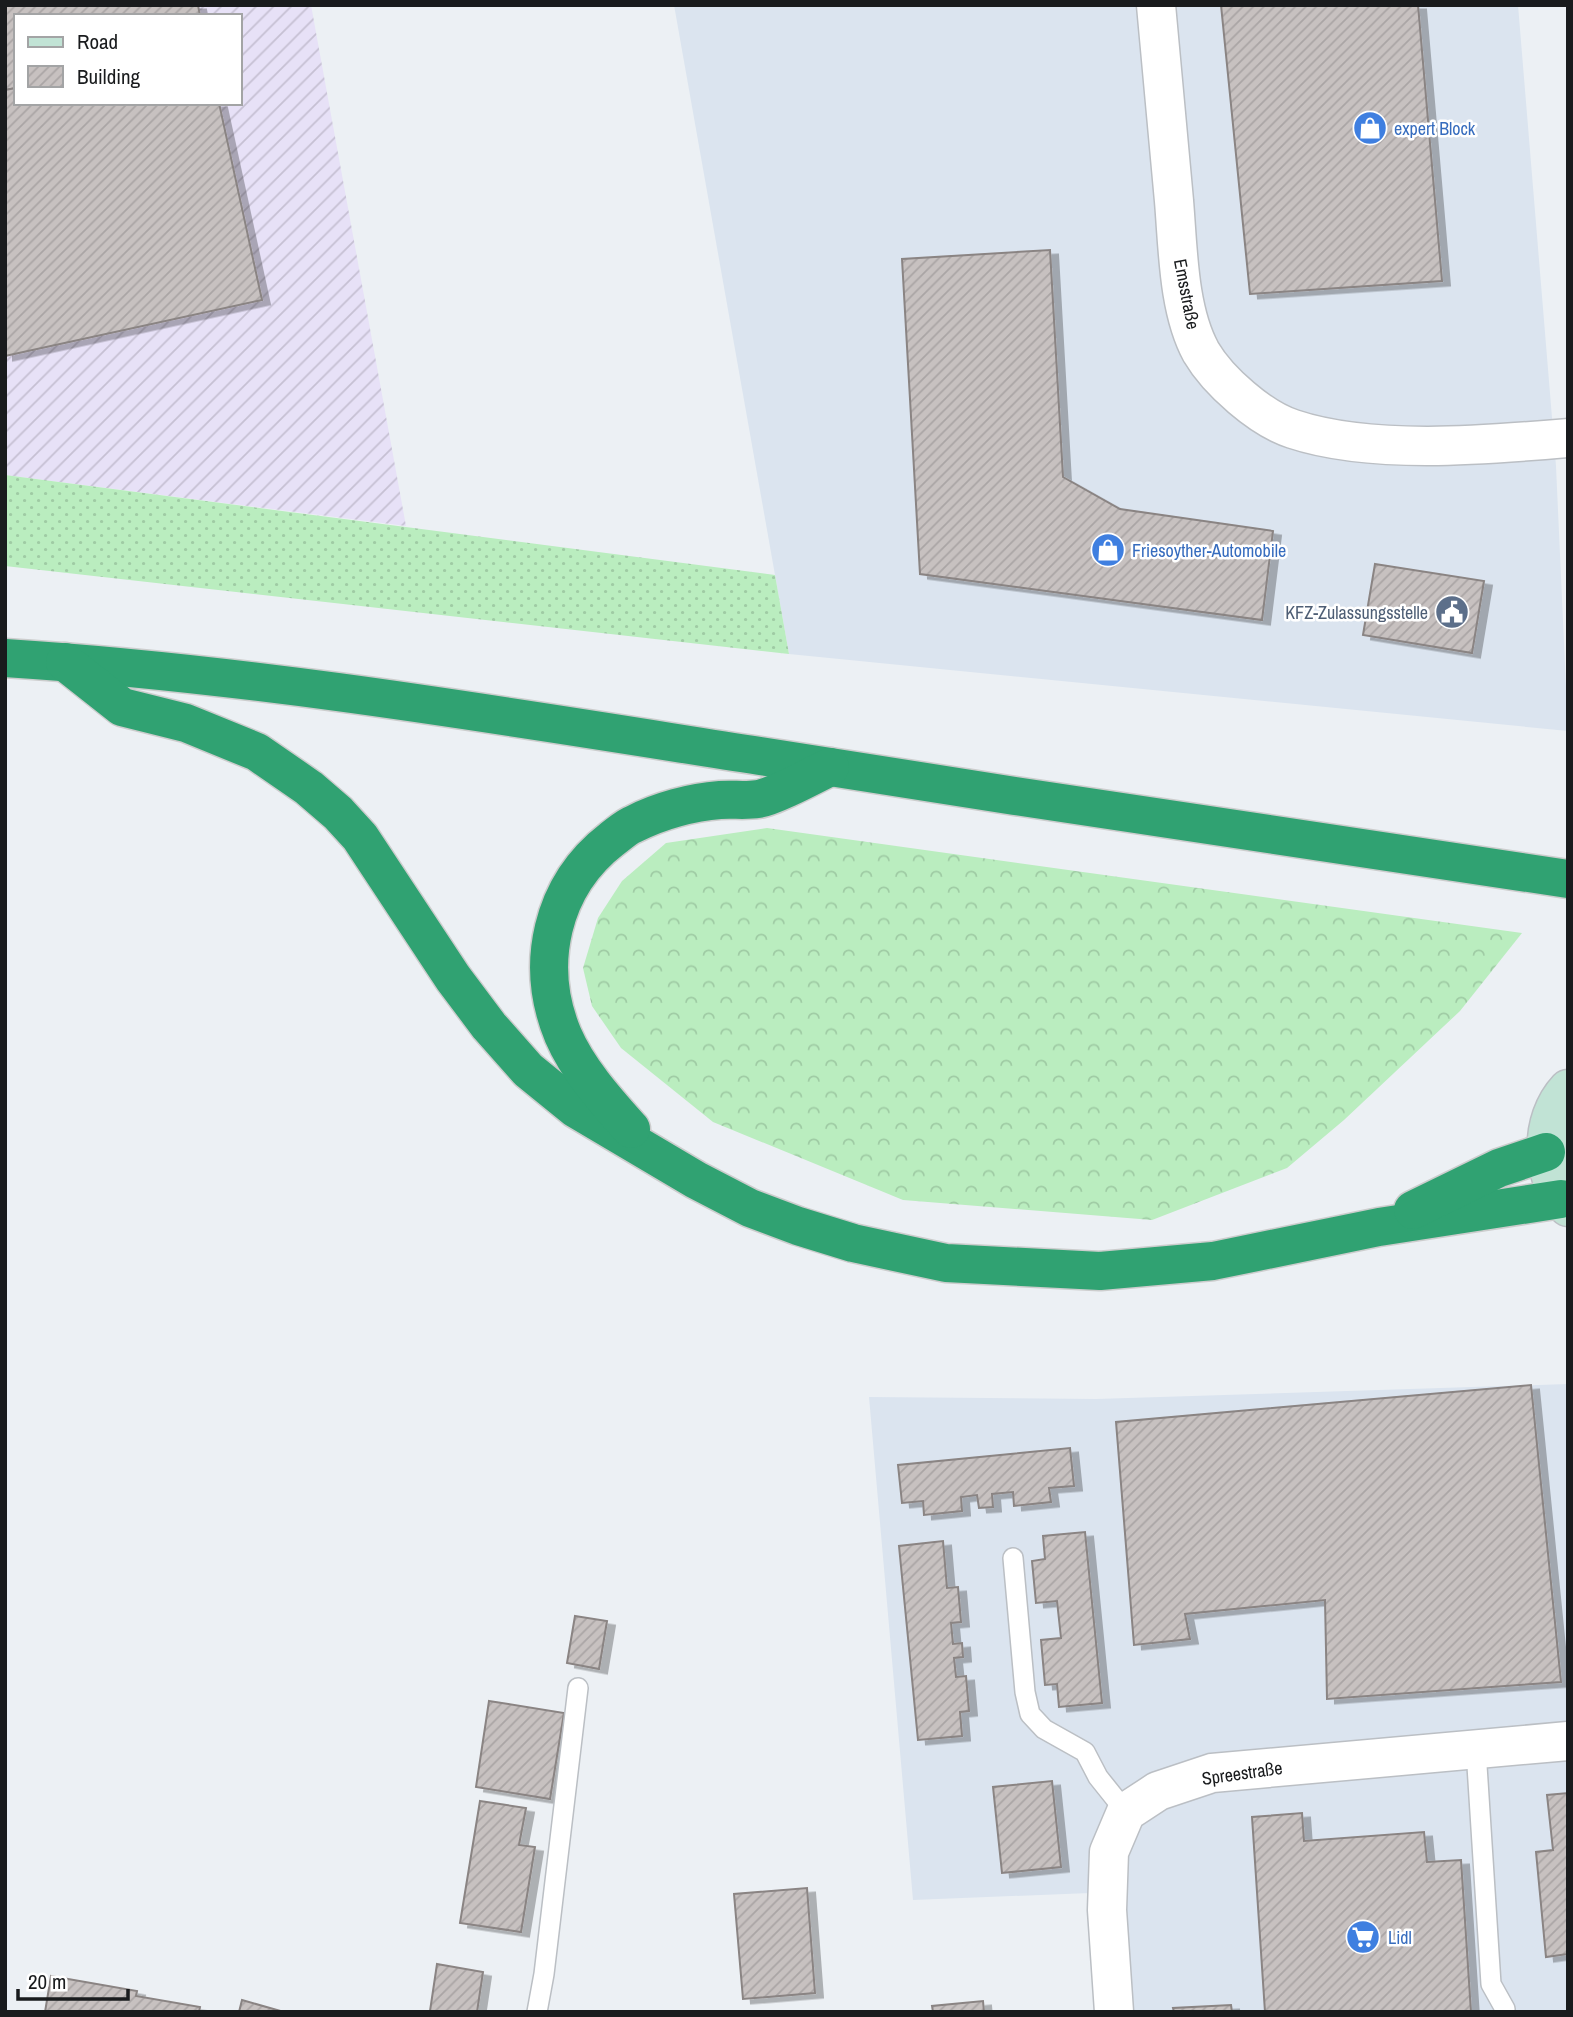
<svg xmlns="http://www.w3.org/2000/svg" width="1573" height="2017" font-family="'Archivo Narrow',sans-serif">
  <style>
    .built { fill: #dbe4ef }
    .industrial { fill: url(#industrial-furrows); fill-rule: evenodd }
    .grass { fill: url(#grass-dots) }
    .forest { fill: url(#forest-crowns) }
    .building { fill: url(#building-hatch); stroke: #8a8483; stroke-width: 2; filter: url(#shadow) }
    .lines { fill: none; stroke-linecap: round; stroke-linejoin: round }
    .lane-casing { stroke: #bbbfc4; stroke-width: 22 }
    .street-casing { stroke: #bbbfc4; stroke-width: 41 }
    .secondary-casing { stroke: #bbbfc4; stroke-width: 41 }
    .highway-casing { stroke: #cccdcd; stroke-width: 41 }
    .lane { stroke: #fff; stroke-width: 19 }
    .street { stroke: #fff; stroke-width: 38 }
    .secondary { stroke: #c1e3d5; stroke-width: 38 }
    .highway { stroke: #30a272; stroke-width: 38 }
    .labels { text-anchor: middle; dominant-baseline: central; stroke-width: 5; stroke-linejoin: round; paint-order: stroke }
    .shop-label { font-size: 18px; fill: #366cbe; stroke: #fff; text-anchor: start }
    .street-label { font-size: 18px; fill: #191b1d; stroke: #fff }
    .service-label { font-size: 18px; fill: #4e5e75; stroke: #fff; text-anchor: end }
  </style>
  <defs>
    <pattern id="industrial-furrows" width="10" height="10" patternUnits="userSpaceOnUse" patternTransform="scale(1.75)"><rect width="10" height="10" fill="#e7e1f7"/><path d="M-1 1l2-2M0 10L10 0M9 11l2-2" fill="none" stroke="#c6c0d3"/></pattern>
    <pattern id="grass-dots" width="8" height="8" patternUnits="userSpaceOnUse" patternTransform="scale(1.75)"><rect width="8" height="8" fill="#baedbf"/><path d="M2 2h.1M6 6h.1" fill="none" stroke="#9fcba4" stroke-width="1.8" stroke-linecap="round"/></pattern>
    <pattern id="forest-crowns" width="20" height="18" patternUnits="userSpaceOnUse" patternTransform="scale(1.75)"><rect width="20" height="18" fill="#baedbf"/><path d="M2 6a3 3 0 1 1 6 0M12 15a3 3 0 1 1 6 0" fill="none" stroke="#9fcba4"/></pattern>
    <pattern id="building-hatch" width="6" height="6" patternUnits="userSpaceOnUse" patternTransform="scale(1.75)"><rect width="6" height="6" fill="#c7c1c0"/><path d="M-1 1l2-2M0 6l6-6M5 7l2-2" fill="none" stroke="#aaa5a5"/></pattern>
    <filter id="shadow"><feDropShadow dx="8" dy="4.5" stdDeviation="0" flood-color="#0004"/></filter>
  </defs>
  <rect width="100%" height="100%" fill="#ecf0f4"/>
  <!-- built -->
  <g class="built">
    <polygon points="674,5 1518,5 1556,466 1568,731 789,654"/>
    <polygon points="1568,1384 1568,2012 1109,2012 1090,1893 913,1900 869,1397 1096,1399"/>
  </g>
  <!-- industrial -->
  <path class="industrial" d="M5,5H311L406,526L5,475ZM16,16H240V103H16Z"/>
  <!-- grass -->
  <polygon class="grass" points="5,475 775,575 789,654 5,566"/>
  <!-- forest -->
  <polygon class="forest" points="767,828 1522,933 1460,1011 1344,1120 1287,1168 1152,1220 903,1200 713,1122 621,1048 592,1006 583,968 598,918 622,881 666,843"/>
  <!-- building -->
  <g class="building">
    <polygon points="5,5 198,5 200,16 16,16 16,88 5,90"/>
    <polygon points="1221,5 1418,5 1442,281 1250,294"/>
    <polygon points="16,88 16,103 219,103 262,300 5,356 5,90"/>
    <polygon points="1050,250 1063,477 1120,509 1273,531 1262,620 920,574 902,259"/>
    <polygon points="1375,564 1484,581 1472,653 1363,635"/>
    <polygon points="1531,1385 1561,1682 1327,1699 1325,1600 1185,1614 1190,1639 1134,1645 1116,1422"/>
    <polygon points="1070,1448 1074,1486 1049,1488 1051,1502 1014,1506 1013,1492 992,1494 993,1507 979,1508 977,1495 961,1497 962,1511 924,1515 923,1501 902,1503 898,1465"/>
    <polygon points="1085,1532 1102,1703 1059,1707 1057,1684 1045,1685 1041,1640 1061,1638 1057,1601 1036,1603 1032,1561 1045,1559 1043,1536"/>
    <polygon points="943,1541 947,1588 958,1587 961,1622 951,1623 953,1644 962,1643 963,1657 954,1658 956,1677 966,1676 969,1711 960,1712 962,1736 918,1740 899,1546"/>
    <polygon points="575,1616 607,1621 599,1669 567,1663"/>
    <polygon points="489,1701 564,1713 550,1799 476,1787"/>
    <polygon points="1052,1781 1061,1867 1002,1873 993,1787"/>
    <polygon points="1568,1793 1568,1954 1546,1957 1536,1852 1553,1850 1547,1795"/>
    <polygon points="480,1801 526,1808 519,1845 535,1847 521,1932 460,1923"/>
    <polygon points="1302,1813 1304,1841 1424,1832 1427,1862 1461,1860 1471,2012 1265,2012 1252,1817"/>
    <polygon points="807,1888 815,1993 743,1999 734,1894"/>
    <polygon points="437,1964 483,1972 477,2012 430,2011"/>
    <polygon points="51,1976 137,1991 136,1996 200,2007 199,2012 45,2012"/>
    <polygon points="242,2000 284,2012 239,2012"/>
    <polygon points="983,2001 984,2012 933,2012 932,2006"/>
    <polygon points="1231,2005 1232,2012 1174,2012 1173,2008"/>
  </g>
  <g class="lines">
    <!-- lane casing -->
    <g class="lane-casing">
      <g id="lane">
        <polyline points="1013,1558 1025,1692 1030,1714 1044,1729 1085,1752 1098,1777 1126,1812"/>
        <polyline points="1476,1750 1491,1984 1505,2009"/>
        <polyline points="537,2012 544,1974 578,1688"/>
      </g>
    </g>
    <!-- street casing -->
    <g class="street-casing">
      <g id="street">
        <path d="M1156,5C1162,71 1168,136 1174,201C1178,248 1178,310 1201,352C1218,381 1261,419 1293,429C1371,455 1486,445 1568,438"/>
        <polyline points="1114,2012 1107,1910 1109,1852 1126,1812 1158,1791 1212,1773 1568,1741"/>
      </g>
    </g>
    <!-- secondary casing -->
    <g class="secondary-casing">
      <path id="secondary" d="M1568,1089C1539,1120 1540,1176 1568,1207"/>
    </g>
    <!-- highway casing -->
    <g class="highway-casing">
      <g id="highway">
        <path d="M5,658C258,674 510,717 760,756C1029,799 1298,839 1568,879"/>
        <polyline points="65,662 122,707 186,723 257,752 309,788 338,813 360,837 453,978 489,1026 528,1070 576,1109 696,1180 750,1208 798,1226 853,1243 946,1263 1100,1271 1213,1261 1379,1227 1561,1199"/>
        <path d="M631,1129C606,1101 578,1070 563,1035C534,965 551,886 612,839C619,834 626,827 634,824C659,811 692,802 720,800C733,799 745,801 758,799C773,797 814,775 830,767"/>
        <polyline points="1413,1210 1499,1168 1546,1152"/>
      </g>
    </g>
    <!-- lane -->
    <use href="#lane" class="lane"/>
    <!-- street -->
    <use href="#street" class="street"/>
    <!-- secondary -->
    <use href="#secondary" class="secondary"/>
    <!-- highway -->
    <use href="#highway" class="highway"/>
  </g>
  <!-- icons -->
  <defs>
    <g id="shop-disc" transform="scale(1.75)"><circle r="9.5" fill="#3f7fe0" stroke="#fff"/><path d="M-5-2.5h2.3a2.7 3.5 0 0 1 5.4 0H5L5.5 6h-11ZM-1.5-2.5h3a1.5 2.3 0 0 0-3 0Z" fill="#fff"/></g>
    <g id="civic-disc" transform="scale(1.75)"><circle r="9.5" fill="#5c6f8a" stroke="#fff"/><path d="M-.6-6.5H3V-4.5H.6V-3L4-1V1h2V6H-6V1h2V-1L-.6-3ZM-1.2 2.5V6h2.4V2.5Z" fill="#fff"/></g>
    <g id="supermarket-disc" transform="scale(1.75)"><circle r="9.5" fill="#3f7fe0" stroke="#fff"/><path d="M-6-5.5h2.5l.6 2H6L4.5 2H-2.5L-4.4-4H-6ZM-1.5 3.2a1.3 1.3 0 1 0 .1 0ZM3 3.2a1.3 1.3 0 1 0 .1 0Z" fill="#fff"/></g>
  </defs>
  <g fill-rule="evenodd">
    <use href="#shop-disc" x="1370" y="128"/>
    <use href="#shop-disc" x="1108" y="550"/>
    <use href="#civic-disc" x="1452" y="612"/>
    <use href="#supermarket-disc" x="1363" y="1937"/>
  </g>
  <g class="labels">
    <!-- shop labels -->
    <g class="shop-label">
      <text x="1394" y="128">expert Block</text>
      <text x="1132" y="550">Friesoyther-Automobile</text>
      <text x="1388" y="1937">Lidl</text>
    </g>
    <!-- street labels -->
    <g class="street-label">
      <text transform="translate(1187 294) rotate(79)">Emsstraße</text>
      <text transform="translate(1242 1773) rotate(-8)">Spreestraße</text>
    </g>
    <!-- service labels -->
    <g class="service-label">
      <text x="1428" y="612">KFZ-Zulassungsstelle</text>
    </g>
  </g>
  <!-- border -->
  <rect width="1573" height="2017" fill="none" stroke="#191b1d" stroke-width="14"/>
  <!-- legend -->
  <rect x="14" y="14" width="228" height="91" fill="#ffffff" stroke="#a3a4a5" stroke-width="2"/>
  <rect x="28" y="37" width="35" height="10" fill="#c1e3d5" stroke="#a3a4a5" stroke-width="2"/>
  <text x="77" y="49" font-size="21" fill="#191b1d">Road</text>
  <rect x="28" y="66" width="35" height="21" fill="url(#building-hatch)" stroke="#a3a4a5" stroke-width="2"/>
  <text x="77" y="84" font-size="21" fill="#191b1d">Building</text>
  <!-- scale -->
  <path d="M18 1989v10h110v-10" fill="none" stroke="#191b1d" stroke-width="3.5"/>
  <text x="28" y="1989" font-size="21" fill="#191b1d" stroke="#ffffff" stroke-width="5" paint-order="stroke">20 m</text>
</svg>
